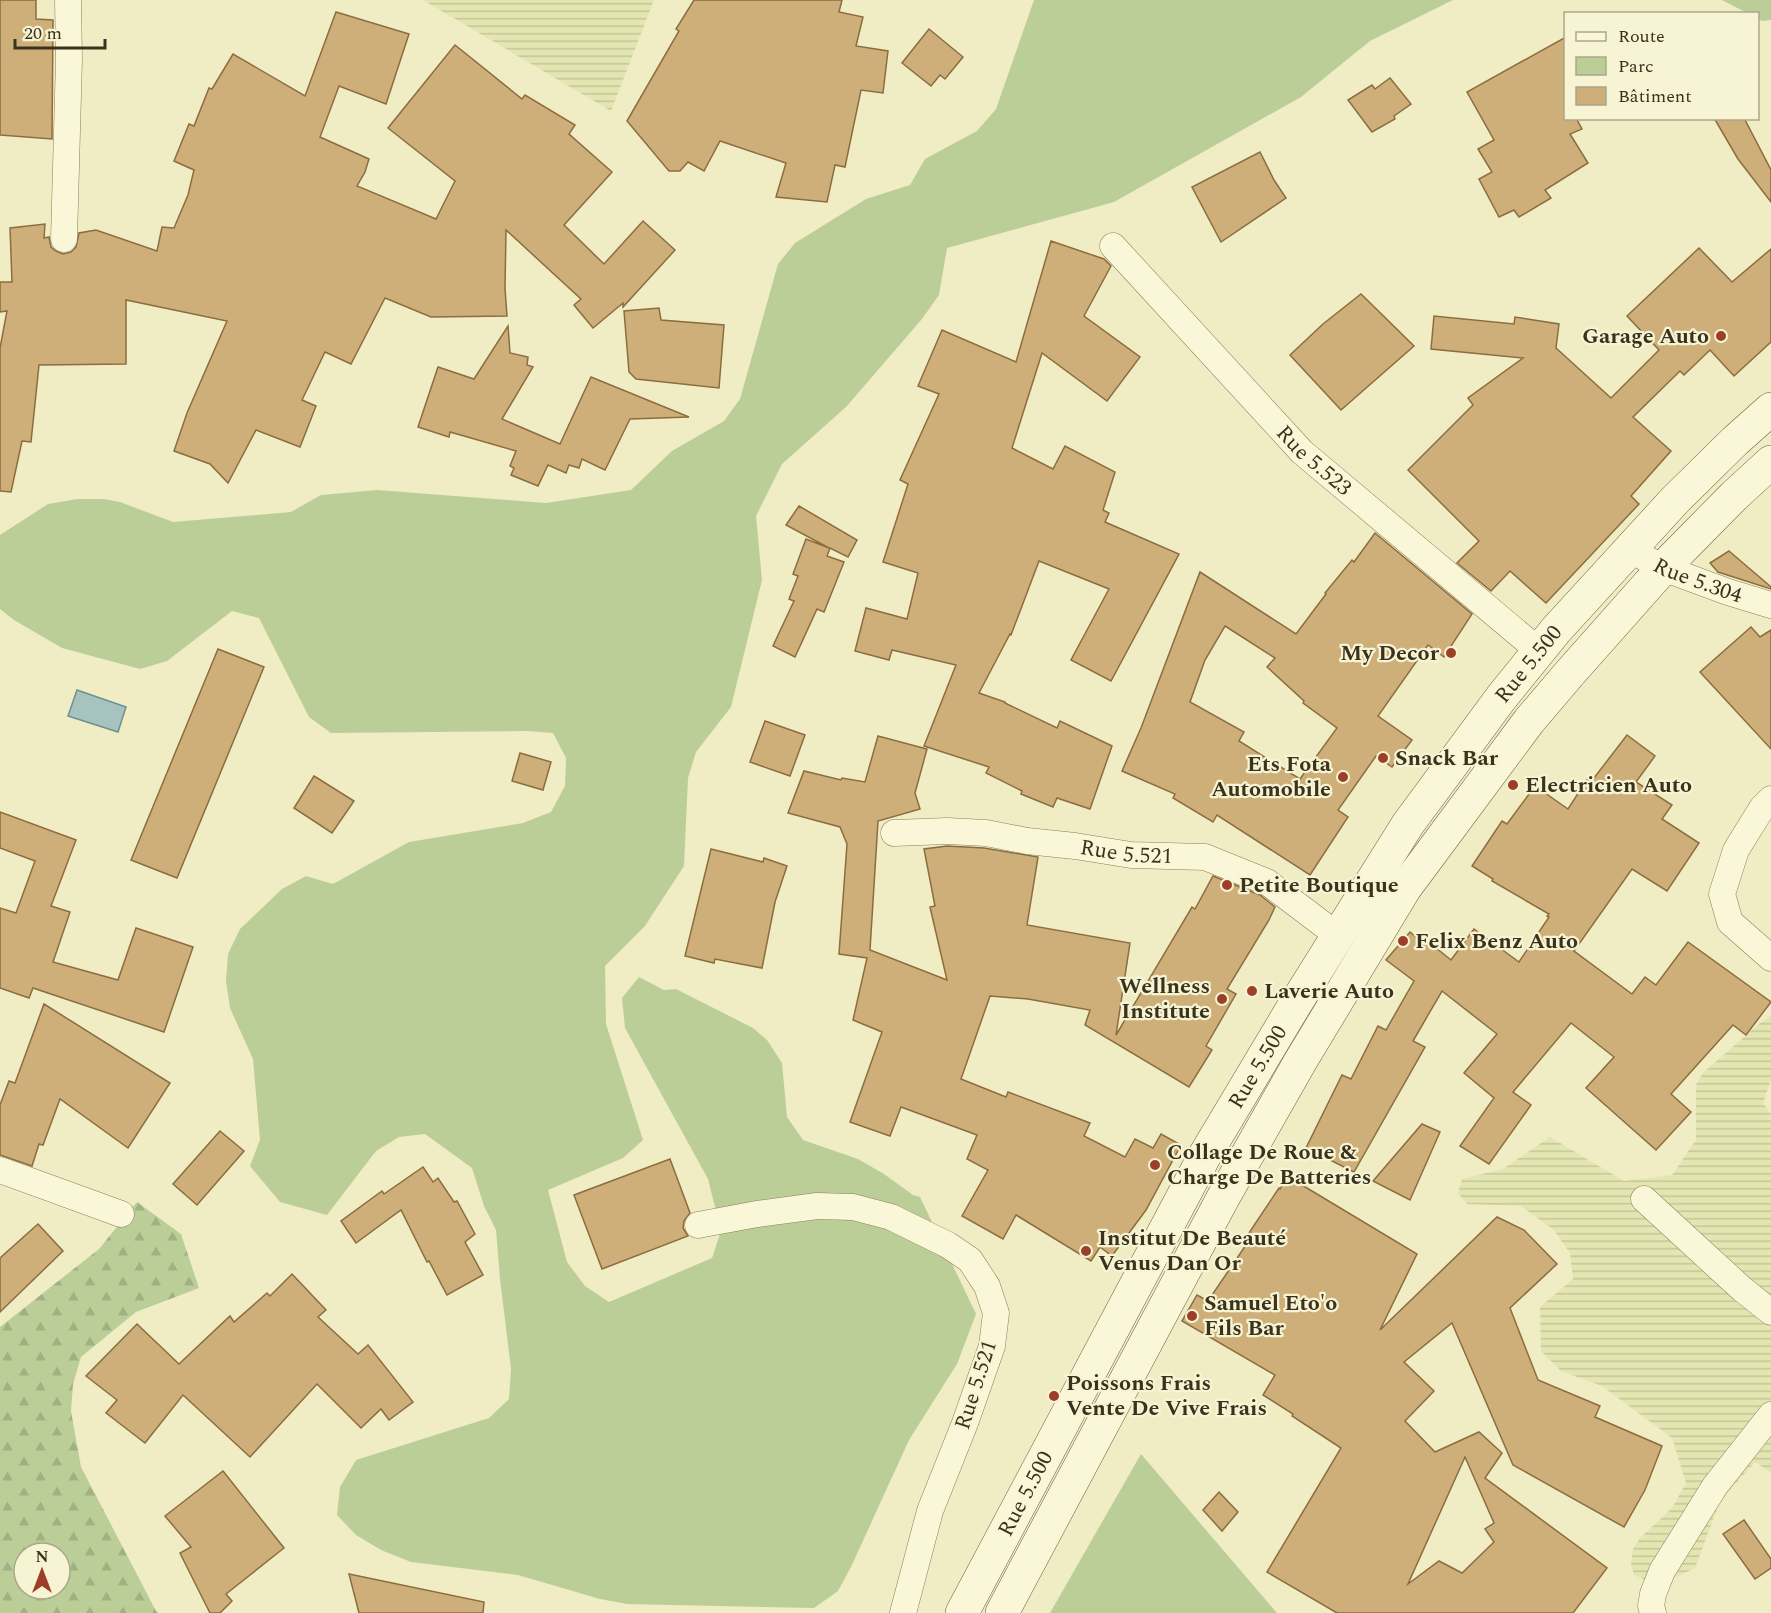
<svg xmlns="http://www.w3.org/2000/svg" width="1771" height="1613" font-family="Spectral,serif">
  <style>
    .farmland { fill: url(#farmland-rules) }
    .green { fill: #bcce98 }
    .forest { fill: url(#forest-firs); fill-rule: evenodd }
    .water { fill: #a6c3c0; stroke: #6c9190; stroke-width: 1.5 }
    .building { fill: #cfaf79; stroke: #8b6d3f; stroke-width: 1.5; fill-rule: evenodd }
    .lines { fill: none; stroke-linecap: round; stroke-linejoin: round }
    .minor-casing { stroke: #8b7e5a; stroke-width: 27 }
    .secondary-casing { stroke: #6d5f3d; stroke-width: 34 }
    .minor { stroke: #faf7d8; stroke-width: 26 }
    .secondary { stroke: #faf7d8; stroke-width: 33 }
    .poi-dot { fill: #9c3f28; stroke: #f7f4d4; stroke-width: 2 }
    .labels { text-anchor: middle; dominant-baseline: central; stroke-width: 4.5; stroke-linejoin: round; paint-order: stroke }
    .poi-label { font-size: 22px; font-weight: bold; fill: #3b321e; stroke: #f7f4d4; text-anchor: start }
    .street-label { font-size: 22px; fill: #3b321e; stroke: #f7f4d4 }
  </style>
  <defs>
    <pattern id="farmland-rules" width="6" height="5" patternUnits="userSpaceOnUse" patternTransform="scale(1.5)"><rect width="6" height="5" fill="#e3e6b1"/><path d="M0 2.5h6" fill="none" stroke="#c4c698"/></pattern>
    <pattern id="forest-firs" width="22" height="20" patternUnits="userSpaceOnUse" patternTransform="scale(1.5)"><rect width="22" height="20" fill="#bcce98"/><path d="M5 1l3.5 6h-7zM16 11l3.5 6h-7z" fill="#a2b183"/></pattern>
  </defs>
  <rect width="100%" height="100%" fill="#f0ecc4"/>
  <!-- farmland -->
  <g class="farmland">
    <polygon points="423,0 654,0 611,111"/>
    <polygon points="1771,1016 1771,1080 1763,1103 1771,1114 1771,1473 1755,1462 1720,1501 1695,1568 1658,1585 1634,1575 1631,1563 1633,1549 1641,1537 1672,1508 1686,1483 1672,1438 1602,1386 1561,1371 1541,1351 1540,1307 1573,1279 1570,1253 1554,1230 1521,1206 1467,1204 1458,1193 1462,1179 1503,1169 1550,1137 1624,1181 1672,1175 1696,1140 1696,1085 1703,1073 1760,1023"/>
  </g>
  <!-- green -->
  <g class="green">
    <polygon points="1034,0 1453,0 1370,41 1301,97 1114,202 947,248 939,295 922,319 846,407 782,464 756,516 762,580 731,707 696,752 688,778 684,866 645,926 605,966 606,1024 643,1140 623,1158 548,1190 567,1262 585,1286 609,1302 712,1258 721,1231 708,1179 625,1028 622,998 639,977 664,990 676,989 753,1028 767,1040 782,1063 787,1117 803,1140 858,1159 884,1174 913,1195 920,1197 976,1314 957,1364 909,1440 851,1567 838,1591 814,1608 627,1604 600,1599 518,1575 411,1562 381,1550 356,1535 337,1515 340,1487 356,1460 489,1418 509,1399 511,1369 500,1279 496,1230 484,1206 472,1168 425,1134 399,1137 376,1151 327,1215 280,1202 250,1166 260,1140 253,1059 230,1008 226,981 228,954 240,929 282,889 306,876 333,884 409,842 523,823 551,812 565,786 566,758 553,733 527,731 331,733 309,717 259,618 232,611 167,661 140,669 62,648 14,620 0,609 0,535 48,504 77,499 104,499 120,502 173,522 291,512 321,495 377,490 546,503 631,490 672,451 724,421 740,399 778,264 795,243 866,199 910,185 925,159 977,131 996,109"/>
    <polygon points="1722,0 1771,0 1771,20 1762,21 1758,19 1758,14 1747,13"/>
    <polygon points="1141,1454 1277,1613 1050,1613"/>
  </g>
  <!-- forest -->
  <path class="forest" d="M137,1202L181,1234L199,1288L136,1312L81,1357L73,1384L71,1411L81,1467L156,1611L158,1613H0V1327L99,1249ZM24,1553H60V1589H24Z"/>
  <!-- water -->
  <polygon class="water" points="77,690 126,707 118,732 68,716"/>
  <!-- building -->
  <g class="building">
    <polygon points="0,0 36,0 36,19 53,20 52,139 0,135"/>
    <polygon points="694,0 842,0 839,12 863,17 856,46 888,51 883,93 861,90 845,167 835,165 827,202 776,197 786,163 720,141 704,171 688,162 680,171 669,171 627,121 679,31 676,29"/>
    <polygon points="336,12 409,34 386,104 339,86 320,137 369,159 365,172 357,186 436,219 455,181 388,128 455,45 522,99 525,95 575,125 569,134 612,172 564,225 604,264 643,221 675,250 623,307 623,303 593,328 574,305 581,299 506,230 505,288 507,316 431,317 385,298 351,364 325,352 302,400 316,406 300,447 256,430 228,483 210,464 174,451 187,413 227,321 126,300 126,364 39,365 31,442 22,441 11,492 0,491 0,348 7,311 0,312 0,282 12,282 10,228 45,224 44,238 49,237 51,247 56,251 63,254 71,252 76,247 79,233 96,230 157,251 162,227 174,228 188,195 194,170 174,161 189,124 194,126 209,88 212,89 233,54 305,96"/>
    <polygon points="929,29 963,57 945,79 940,75 931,86 902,63"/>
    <polygon points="1566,37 1566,118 1576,118 1582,129 1570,134 1588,163 1545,190 1551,198 1519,217 1514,210 1499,217 1479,179 1492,172 1478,149 1494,140 1467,92"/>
    <polygon points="1390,78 1411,104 1394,116 1395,119 1372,132 1348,100 1372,85 1375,89"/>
    <polygon points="1714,118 1744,118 1771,170 1771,202 1738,159"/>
    <polygon points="1260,152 1274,180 1286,198 1221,242 1192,187"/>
    <polygon points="1051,241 1104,259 1111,266 1084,316 1140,357 1107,401 1042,353 1012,448 1053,469 1065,446 1115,472 1103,510 1109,513 1105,522 1179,554 1111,681 1071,660 1109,589 1039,561 1011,635 1010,634 979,693 1005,702 1005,703 1057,728 1060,721 1112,746 1090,809 1057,798 1053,807 1021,794 1022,791 986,773 989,767 924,746 956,665 892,650 889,660 855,651 866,608 907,619 918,573 883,562 908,484 900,480 939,394 918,386 942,330 1016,362"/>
    <polygon points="1699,248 1732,282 1771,249 1771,342 1734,376 1710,350 1684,375 1680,371 1633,417 1671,451 1631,496 1639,504 1546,603 1510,571 1491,591 1457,563 1479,541 1408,470 1473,405 1468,398 1523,358 1431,349 1434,316 1514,324 1515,317 1559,324 1556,348 1611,398 1659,350 1627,316"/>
    <polygon points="1361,294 1414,346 1341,410 1290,355 1323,324"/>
    <polygon points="659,308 661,320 724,325 719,388 636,379 629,372 624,311"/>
    <polygon points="508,326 510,353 528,357 527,365 533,367 502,419 560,444 591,377 689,417 630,419 605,470 582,459 579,468 569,465 566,473 548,465 538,486 511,475 514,468 510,466 516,451 450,432 449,437 418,427 438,367 474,379"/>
    <polygon points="799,506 857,540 848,557 830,548 827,556 844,562 824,612 817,609 795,657 773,646 794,601 789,599 798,576 793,574 806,539 829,548 786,525"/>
    <path d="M1375,533L1472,614L1444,657L1428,645L1378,716L1412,740L1392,767L1376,756L1338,810L1348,817L1310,875L1217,815L1213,822L1173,798L1175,794L1122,771L1141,728L1200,572L1296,634L1326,594L1325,593L1352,560L1354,562ZM1225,626L1275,658L1267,667L1304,701L1303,703L1337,728L1300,779L1239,741L1244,732L1190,702L1205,660Z"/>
    <polygon points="1729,551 1771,587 1771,589 1718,572 1710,563"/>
    <polygon points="1751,627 1760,637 1771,630 1771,749 1700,672"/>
    <polygon points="218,649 264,667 177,878 131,860"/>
    <polygon points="765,721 805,735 790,776 750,762"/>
    <polygon points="1627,735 1655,756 1636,782 1672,805 1662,819 1699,843 1667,891 1632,869 1574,951 1632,994 1645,977 1656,985 1688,942 1771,1002 1746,1035 1733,1025 1671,1094 1691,1112 1656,1150 1586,1088 1614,1057 1571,1023 1513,1092 1531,1105 1489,1164 1460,1146 1494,1098 1464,1073 1497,1034 1442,991 1413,1041 1425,1047 1354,1172 1306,1148 1342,1075 1351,1079 1378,1026 1386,1030 1414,981 1386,960 1410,932 1417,938 1420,935 1451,960 1474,929 1519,962 1549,917 1547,916 1549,914 1492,881 1493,879 1472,866 1502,821 1507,824 1535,786 1568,809 1590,775 1594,778"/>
    <polygon points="878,736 927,749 915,793 920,809 878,821 870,950 947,980 930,907 935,906 924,849 947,846 984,848 1038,857 1027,925 1130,943 1116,1035 1192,907 1195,909 1213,876 1260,895 1275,907 1269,920 1227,989 1236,994 1206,1046 1212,1050 1189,1087 1085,1025 1090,1010 1028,999 990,996 961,1079 1006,1097 1008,1092 1090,1123 1084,1136 1125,1157 1135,1139 1153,1148 1161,1134 1181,1145 1146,1210 1112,1256 1100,1247 1091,1261 1016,1215 1003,1239 962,1216 988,1170 967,1159 977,1135 901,1107 890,1136 850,1122 882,1032 853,1020 867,958 839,954 847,844 840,827 788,813 804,771 841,780 842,778 865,782"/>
    <polygon points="520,753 551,762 543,790 512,781"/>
    <polygon points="314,776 354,801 332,833 294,808"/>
    <polygon points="0,812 76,840 51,906 70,912 53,962 118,980 136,928 193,947 164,1032 33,988 29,998 0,988 0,908 16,913 35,861 0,848"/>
    <polygon points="711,849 763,862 764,858 787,866 775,902 762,968 715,959 714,963 685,956"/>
    <polygon points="44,1004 170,1083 128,1148 60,1099 43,1145 39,1144 32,1166 0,1155 0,1105 9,1081 15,1083"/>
    <polygon points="1422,1124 1440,1132 1410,1200 1373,1181"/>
    <polygon points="220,1131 244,1151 197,1205 173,1184"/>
    <polygon points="670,1159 690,1213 684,1221 683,1228 688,1236 602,1269 574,1195"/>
    <polygon points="423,1167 433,1182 438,1178 454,1202 457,1201 475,1234 465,1242 483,1275 447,1295 429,1261 427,1262 401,1210 356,1243 341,1221 382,1191 384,1194"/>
    <path d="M1287,1176L1417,1254L1380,1330L1497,1217L1524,1230L1557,1264L1510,1308L1538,1380L1600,1406L1595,1417L1662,1446L1645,1490L1624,1527L1513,1465L1452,1323L1404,1362L1434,1391L1405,1421L1435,1452L1479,1432L1502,1453L1485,1478L1607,1568L1573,1613H1337L1267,1572L1341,1448L1292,1416L1293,1414L1263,1395L1275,1375L1182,1321L1197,1295L1208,1301L1250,1239L1247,1236L1279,1188L1280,1189ZM1465,1457L1494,1523L1485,1529L1494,1542L1462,1573L1439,1561L1408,1584Z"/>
    <polygon points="38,1224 63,1251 0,1312 0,1258"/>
    <polygon points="292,1274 326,1310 318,1317 358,1354 368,1345 413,1402 389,1420 381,1409 361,1428 317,1384 250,1457 183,1395 145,1443 106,1413 117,1400 86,1376 137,1324 179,1364 230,1316 234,1322 267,1293 270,1296"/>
    <polygon points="223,1471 284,1548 226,1594 232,1601 220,1613 210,1613 180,1553 191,1547 165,1516"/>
    <polygon points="1219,1492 1238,1512 1222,1531 1203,1510"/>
    <polygon points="1744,1520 1771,1559 1771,1568 1755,1579 1723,1534"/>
    <polygon points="349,1574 484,1602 483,1613 359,1613"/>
  </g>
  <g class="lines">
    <!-- minor casing -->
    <g class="minor-casing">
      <g id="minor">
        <polyline points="64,239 69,59 68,0"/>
        <path id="s1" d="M1113,246L1302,452L1539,651"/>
        <path id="s2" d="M1629,549L1663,568L1728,592L1771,605"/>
        <polyline points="1771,799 1762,808 1736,850 1722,894 1730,922 1771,958"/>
        <path id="s3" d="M894,833L947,831L986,833L1027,841L1075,846L1131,855L1205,857L1267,882L1337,935"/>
        <polyline points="0,1170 121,1214"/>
        <polyline points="1644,1199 1742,1289 1771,1312"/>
        <polyline points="698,1225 757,1214 817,1206 853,1207 891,1217 948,1245 970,1260 987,1286 996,1313 992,1346 965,1423 930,1511 903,1613"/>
        <polyline points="1653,1613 1651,1606 1653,1594 1662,1571 1715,1486 1771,1415"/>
      </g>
    </g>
    <!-- secondary casing -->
    <g class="secondary-casing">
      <g id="secondary">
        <path id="s4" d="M962,1613L1205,1155L1294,1006L1408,824L1501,698L1556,630L1675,500L1735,441L1771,409"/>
        <polyline points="1002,1613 1224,1196 1300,1062 1405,888 1529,721 1569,674 1663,568 1734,496 1771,462"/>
      </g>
    </g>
    <!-- minor -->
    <use href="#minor" class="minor"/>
    <!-- secondary -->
    <use href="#secondary" class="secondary"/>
  </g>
  <!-- markers -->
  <g class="poi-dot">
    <circle cx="1721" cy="336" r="6"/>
    <circle cx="1451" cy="653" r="6"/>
    <circle cx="1383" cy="758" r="6"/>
    <circle cx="1343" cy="777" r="6"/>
    <circle cx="1513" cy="785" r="6"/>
    <circle cx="1227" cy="885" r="6"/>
    <circle cx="1403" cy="941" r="6"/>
    <circle cx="1252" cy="991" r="6"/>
    <circle cx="1222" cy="999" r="6"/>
    <circle cx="1155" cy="1165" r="6"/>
    <circle cx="1086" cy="1251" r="6"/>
    <circle cx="1192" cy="1316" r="6"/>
    <circle cx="1054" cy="1396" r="6"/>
  </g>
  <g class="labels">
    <!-- poi labels -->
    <g class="poi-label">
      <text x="1709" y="336" text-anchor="end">Garage Auto</text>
      <text x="1439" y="653" text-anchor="end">My Decor</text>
      <text x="1395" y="758">Snack Bar</text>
      <text x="1331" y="764" text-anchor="end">Ets Fota<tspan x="1331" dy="25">Automobile</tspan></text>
      <text x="1525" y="785">Electricien Auto</text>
      <text x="1239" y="885">Petite Boutique</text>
      <text x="1415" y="941">Felix Benz Auto</text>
      <text x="1210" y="986" text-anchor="end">Wellness<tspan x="1210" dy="25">Institute</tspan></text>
      <text x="1264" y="991">Laverie Auto</text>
      <text x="1167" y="1152">Collage De Roue &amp;<tspan x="1167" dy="25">Charge De Batteries</tspan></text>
      <text x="1098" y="1238">Institut De Beauté<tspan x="1098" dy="25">Venus Dan Or</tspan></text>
      <text x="1204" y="1303">Samuel Eto'o<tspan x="1204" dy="25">Fils Bar</tspan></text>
      <text x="1066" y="1383">Poissons Frais<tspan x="1066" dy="25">Vente De Vive Frais</tspan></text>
    </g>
    <!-- street labels -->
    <g class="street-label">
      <text stroke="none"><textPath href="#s1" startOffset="294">Rue 5.523</textPath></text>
      <text stroke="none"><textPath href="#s2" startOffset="76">Rue 5.304</textPath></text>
      <text stroke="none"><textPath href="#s4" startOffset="1107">Rue 5.500</textPath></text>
      <text stroke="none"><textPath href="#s3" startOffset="234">Rue 5.521</textPath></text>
      <text stroke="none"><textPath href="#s4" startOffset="621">Rue 5.500</textPath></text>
      <text transform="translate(976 1385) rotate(-72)">Rue 5.521</text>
      <text stroke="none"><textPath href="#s4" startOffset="135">Rue 5.500</textPath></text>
    </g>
  </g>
  <!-- legend -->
  <rect x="1564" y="12" width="195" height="108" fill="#f7f4d4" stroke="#aca68b" stroke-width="1.5"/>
  <rect x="1576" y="32" width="30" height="9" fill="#faf7d8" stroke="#aca68b" stroke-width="1.5"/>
  <text x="1618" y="42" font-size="18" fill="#3b321e">Route</text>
  <rect x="1576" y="57" width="30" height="18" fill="#bcce98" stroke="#aca68b" stroke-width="1.5"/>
  <text x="1618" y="72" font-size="18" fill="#3b321e">Parc</text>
  <rect x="1576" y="87" width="30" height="18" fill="#cfaf79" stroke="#aca68b" stroke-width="1.5"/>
  <text x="1618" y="102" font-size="18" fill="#3b321e">Bâtiment</text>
  <!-- north arrow -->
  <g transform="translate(42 1571)"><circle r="28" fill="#f7f4d4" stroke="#aca68b" stroke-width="1.5"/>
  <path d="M0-4.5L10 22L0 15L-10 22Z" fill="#9c3f28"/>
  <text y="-9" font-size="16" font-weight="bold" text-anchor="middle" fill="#3b321e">N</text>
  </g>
  <!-- scale -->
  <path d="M15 39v9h90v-9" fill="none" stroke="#3b321e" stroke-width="3"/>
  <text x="24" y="39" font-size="18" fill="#3b321e" stroke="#f7f4d4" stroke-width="4.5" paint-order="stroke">20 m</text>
</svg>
